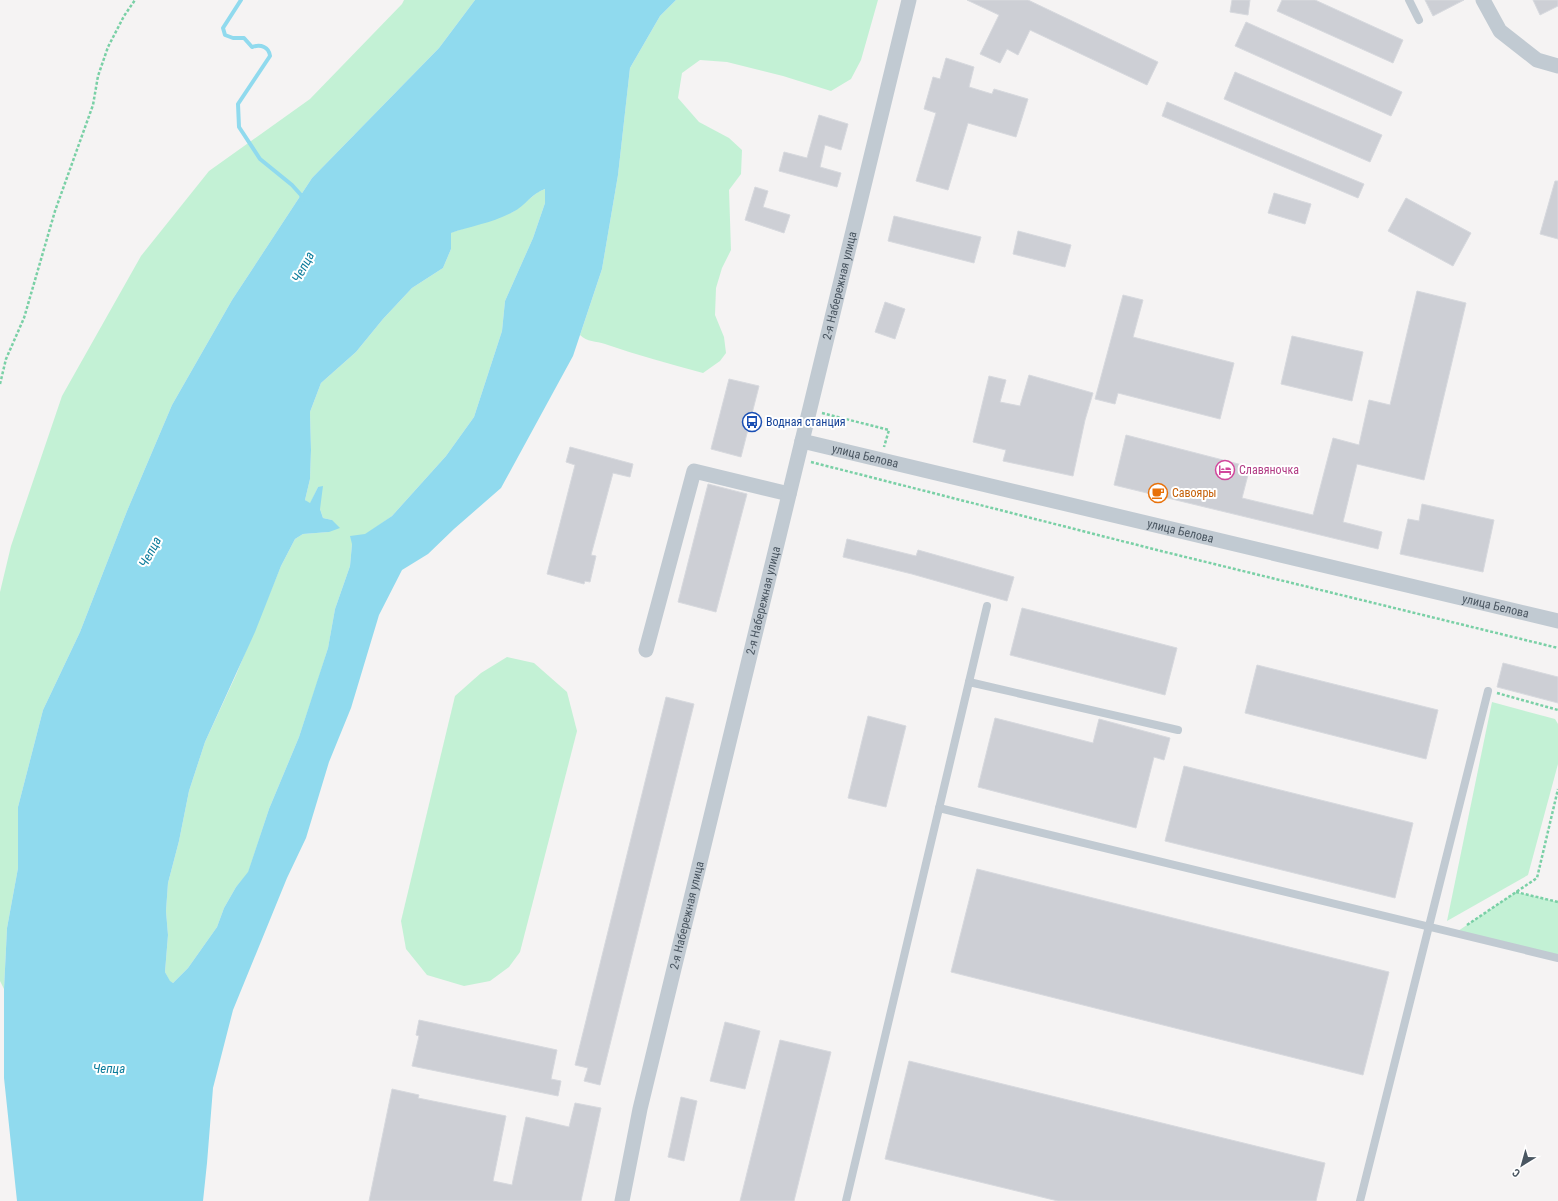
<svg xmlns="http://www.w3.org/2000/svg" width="1558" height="1201" font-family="'Roboto Condensed',sans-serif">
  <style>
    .green { fill: #c3f1d5 }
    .water { fill: #90daee; fill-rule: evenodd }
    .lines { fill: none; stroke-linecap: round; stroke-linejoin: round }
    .stream { stroke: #90daee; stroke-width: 4 }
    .building { fill: #cdcfd5; stroke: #d7d9de }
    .path { stroke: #7ad0a6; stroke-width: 2.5; stroke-dasharray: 3 2; stroke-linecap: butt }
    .lane { stroke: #c1cad2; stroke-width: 8 }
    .street { stroke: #c1cad2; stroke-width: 15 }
    .labels { text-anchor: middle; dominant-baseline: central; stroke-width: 4; stroke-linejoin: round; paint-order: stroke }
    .street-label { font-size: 12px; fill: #4a5661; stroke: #fff }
    .transit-label { font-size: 12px; fill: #164399; stroke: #fff; text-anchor: start }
    .hotel-label { font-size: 12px; fill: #b23c85; stroke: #fff; text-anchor: start }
    .food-label { font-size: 12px; fill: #c56008; stroke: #fff; text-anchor: start }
    .water-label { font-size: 13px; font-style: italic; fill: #0c7c9b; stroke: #fff }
  </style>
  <rect width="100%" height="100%" fill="#f5f3f3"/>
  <!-- green -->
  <g class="green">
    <polygon points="404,0 475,0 439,48 312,178 232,300 172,405 127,511 80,632 43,710 18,807 18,868 7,928 4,989 0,981 0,592 11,546 62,396 141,256 209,171 310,99 402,4"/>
    <path d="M676,0H878L861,60L851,79L831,91L783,76L727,62L700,60L682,73L678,98L699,122L729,138L742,150L741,174L729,190L731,250L722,268L716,288L715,315L724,337L726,353L720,361L703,373C670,364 637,355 605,344C596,341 587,342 580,335L602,269L618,175L630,68L660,16Z"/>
    <polygon points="545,189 545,203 533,238 505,301 502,331 474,417 446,456 392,516 352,544 350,566 335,609 328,648 317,683 299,737 269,809 248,873 236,887 224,908 217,927 188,968 173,983 170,982 165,972 168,935 166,911 168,883 179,841 189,791 205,742 236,675 281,566 295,539 303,534 329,532 332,520 323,518 320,509 318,487 310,504 305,500 310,479 311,450 310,412 321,383 356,352 383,319 412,288 443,268 451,249 450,233 513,212 538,192"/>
    <polygon points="507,657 534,663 567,692 577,731 520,952 509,967 490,981 464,986 427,975 406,949 401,921 455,696 481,673"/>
    <polygon points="1492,702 1555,719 1558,724 1558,764 1528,875 1447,921"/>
    <polygon points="1516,892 1558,902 1558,957 1458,931"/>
  </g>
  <!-- water -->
  <path class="water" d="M475,0H676L660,16L630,68L618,175L602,269L573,356L501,488L454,529L428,554L402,570L379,615L351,708L329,762L306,838L287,878L233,1010L213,1088L207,1163L203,1201H17L4,1078V989L7,928L18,868V807L43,710L80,632L127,511L172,405L232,300L312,178L439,48ZM545,189V203L533,238L505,301L502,331L474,417L446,456L392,516L365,534L350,536L352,544L350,566L335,609L328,648L299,737L269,809L248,872L236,887L224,908L217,927L188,968L173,983L170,981L165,972L168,935L166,911L168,883L179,841L189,791L205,742L255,632L281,566L295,539L303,534L329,532L340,528L332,520L323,518L320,509L323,486L318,487L310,503L305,500L310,479L311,450L310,412L321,383L356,352L383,319L412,288L443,268L451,249V233C471,226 493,223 513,212C525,206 532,193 545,189Z"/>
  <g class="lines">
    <!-- stream -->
    <path class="stream" d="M241,0L223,28L225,35L233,38H244L252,47C261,44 269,47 270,56L238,104L239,127L260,159L292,185L301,195L303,200"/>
  </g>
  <!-- building -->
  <g class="building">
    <polygon points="967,0 1028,0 1158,62 1147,85 1030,30 1018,55 1007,49 1000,63 980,54 999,15"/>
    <polygon points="1232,0 1250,0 1248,15 1230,12"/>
    <polygon points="1282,0 1315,0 1403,40 1393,63 1277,11"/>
    <polygon points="1425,0 1464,0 1433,16"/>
    <polygon points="1533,0 1558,0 1558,6 1540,15"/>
    <polygon points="1246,22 1402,92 1391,116 1235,46"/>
    <polygon points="946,58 974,67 969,87 992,94 994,89 1028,99 1016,137 968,123 948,190 916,181 936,113 924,109 933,77 940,79"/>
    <polygon points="1235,72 1382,135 1370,162 1224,99"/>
    <polygon points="1167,102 1364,184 1358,198 1162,116"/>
    <polygon points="819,115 848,124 841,150 825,145 820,167 841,173 837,187 779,171 784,152 807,158"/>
    <polygon points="1555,181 1558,181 1558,239 1540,234"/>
    <polygon points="755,187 768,191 763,207 790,215 784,233 745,220"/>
    <polygon points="1274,193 1311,204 1305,224 1268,213"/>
    <polygon points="1406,198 1471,233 1453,266 1388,231"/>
    <polygon points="894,216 981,237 974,263 888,241"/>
    <polygon points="1018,231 1071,245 1065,267 1013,254"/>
    <polygon points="1417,291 1466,303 1424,480 1357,464 1343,522 1382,532 1378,549 1114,485 1126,435 1250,467 1242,498 1313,515 1333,438 1359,445 1369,400 1390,405"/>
    <polygon points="1123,295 1143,300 1133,337 1234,363 1220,419 1118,393 1115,404 1095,399"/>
    <polygon points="885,302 905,309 895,339 875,332"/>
    <polygon points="1292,336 1363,352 1352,401 1281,384"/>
    <polygon points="1029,375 1093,393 1085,420 1073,476 1003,461 1006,450 973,442 989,376 1006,380 1000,402 1020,406"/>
    <polygon points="729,379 759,386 741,457 711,449"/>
    <polygon points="570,447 633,464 630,477 613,473 591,555 596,556 590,582 585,581 584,584 547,574 575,465 566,462"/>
    <polygon points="708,484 747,494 716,612 678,602"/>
    <polygon points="1422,504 1494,520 1483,572 1400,554 1408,519 1419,521"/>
    <polygon points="847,539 916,556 918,550 1014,577 1007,601 912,574 843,557"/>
    <polygon points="1022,608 1177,648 1165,695 1010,655"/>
    <polygon points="1503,663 1558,677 1558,703 1497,687"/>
    <polygon points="1257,665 1438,710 1426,759 1245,713"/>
    <polygon points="666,697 694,704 600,1085 584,1081 588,1068 575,1065"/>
    <polygon points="868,716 906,726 886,807 848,798"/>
    <polygon points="995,718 1093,743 1099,719 1170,738 1164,760 1154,757 1136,828 978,787"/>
    <polygon points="1184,766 1413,823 1395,898 1165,841"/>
    <polygon points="977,869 1389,972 1363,1075 951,972"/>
    <polygon points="419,1020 557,1050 551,1079 561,1081 558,1096 412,1066 419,1036 416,1035"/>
    <polygon points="725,1022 760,1031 745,1089 710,1081"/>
    <polygon points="780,1040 831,1052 794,1201 740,1201"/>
    <polygon points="909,1061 1325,1163 1316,1201 1058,1201 885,1159"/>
    <polygon points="392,1089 419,1095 418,1098 506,1116 493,1181 512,1185 526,1117 569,1127 575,1103 601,1108 581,1201 369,1201"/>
    <polygon points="681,1097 697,1101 684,1161 668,1157"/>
  </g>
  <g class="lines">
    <!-- path -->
    <g class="path">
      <polyline points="0,384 6,359 24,318 55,211 93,105 98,76 108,47 124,16 135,0"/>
      <polyline points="822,413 889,430 884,447"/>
      <polyline points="811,462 1161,551 1558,648"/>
      <polyline points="1497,693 1558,710"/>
      <polyline points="1516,892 1558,902"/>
      <polyline points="1467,925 1537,878 1558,789"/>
    </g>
    <!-- lane -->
    <g class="lane">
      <polyline points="1409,0 1419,20"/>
      <polyline points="969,682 1178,730"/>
      <polyline points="939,808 1558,958"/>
      <polyline points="846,1201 987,606"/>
      <polyline points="1360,1201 1488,691"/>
    </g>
    <!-- street -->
    <g class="street">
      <polyline points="1483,0 1500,31 1537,60 1558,66"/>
      <path id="s1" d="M802,441L1558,621"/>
      <polyline points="646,650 694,471 789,494"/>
      <path id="s2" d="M622,1201L640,1109L909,0"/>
    </g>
  </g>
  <!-- icons -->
  <defs>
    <g id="bus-ring" transform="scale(1)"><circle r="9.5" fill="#fff" stroke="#1a4fb4" stroke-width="1.5"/><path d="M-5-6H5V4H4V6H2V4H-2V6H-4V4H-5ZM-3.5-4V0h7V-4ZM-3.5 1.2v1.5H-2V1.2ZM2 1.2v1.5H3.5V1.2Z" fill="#1a4fb4"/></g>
    <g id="hotel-ring" transform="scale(1)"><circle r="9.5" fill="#fff" stroke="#d1479c" stroke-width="1.5"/><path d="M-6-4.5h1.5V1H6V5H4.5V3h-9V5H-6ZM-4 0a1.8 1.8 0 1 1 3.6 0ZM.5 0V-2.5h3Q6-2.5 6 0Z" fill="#d1479c"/></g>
    <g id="cafe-ring" transform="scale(1)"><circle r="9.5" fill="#fff" stroke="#e8710a" stroke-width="1.5"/><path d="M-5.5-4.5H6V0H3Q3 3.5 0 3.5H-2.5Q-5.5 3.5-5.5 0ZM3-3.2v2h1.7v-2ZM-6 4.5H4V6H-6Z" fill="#e8710a"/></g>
  </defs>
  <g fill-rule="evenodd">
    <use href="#bus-ring" x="752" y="422"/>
    <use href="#hotel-ring" x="1225" y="470"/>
    <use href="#cafe-ring" x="1158" y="493"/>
  </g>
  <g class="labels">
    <!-- street labels -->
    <g class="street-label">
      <text stroke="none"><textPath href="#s2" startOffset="941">2-я Набережная улица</textPath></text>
      <text stroke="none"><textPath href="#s1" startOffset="65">улица Белова</textPath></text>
      <text stroke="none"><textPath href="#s1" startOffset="389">улица Белова</textPath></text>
      <text stroke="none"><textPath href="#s2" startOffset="617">2-я Набережная улица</textPath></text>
      <text stroke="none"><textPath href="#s1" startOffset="713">улица Белова</textPath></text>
      <text stroke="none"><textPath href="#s2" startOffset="293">2-я Набережная улица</textPath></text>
    </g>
    <!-- transit labels -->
    <g class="transit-label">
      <text x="766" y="422">Водная станция</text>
    </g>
    <!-- hotel labels -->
    <g class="hotel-label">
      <text x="1239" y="470">Славяночка</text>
    </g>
    <!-- food labels -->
    <g class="food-label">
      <text x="1172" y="493">Савояры</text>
    </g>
    <!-- water labels -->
    <g class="water-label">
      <text transform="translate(303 267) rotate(-62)">Чепца</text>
      <text transform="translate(150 552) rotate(-62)">Чепца</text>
      <text x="109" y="1068">Чепца</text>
    </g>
  </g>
  <!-- north arrow -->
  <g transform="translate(1522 1165) rotate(217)" stroke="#ffffff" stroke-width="3" paint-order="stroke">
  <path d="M0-3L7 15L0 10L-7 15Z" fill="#4a5661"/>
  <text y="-6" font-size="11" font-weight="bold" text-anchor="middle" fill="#4a5661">С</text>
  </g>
</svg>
